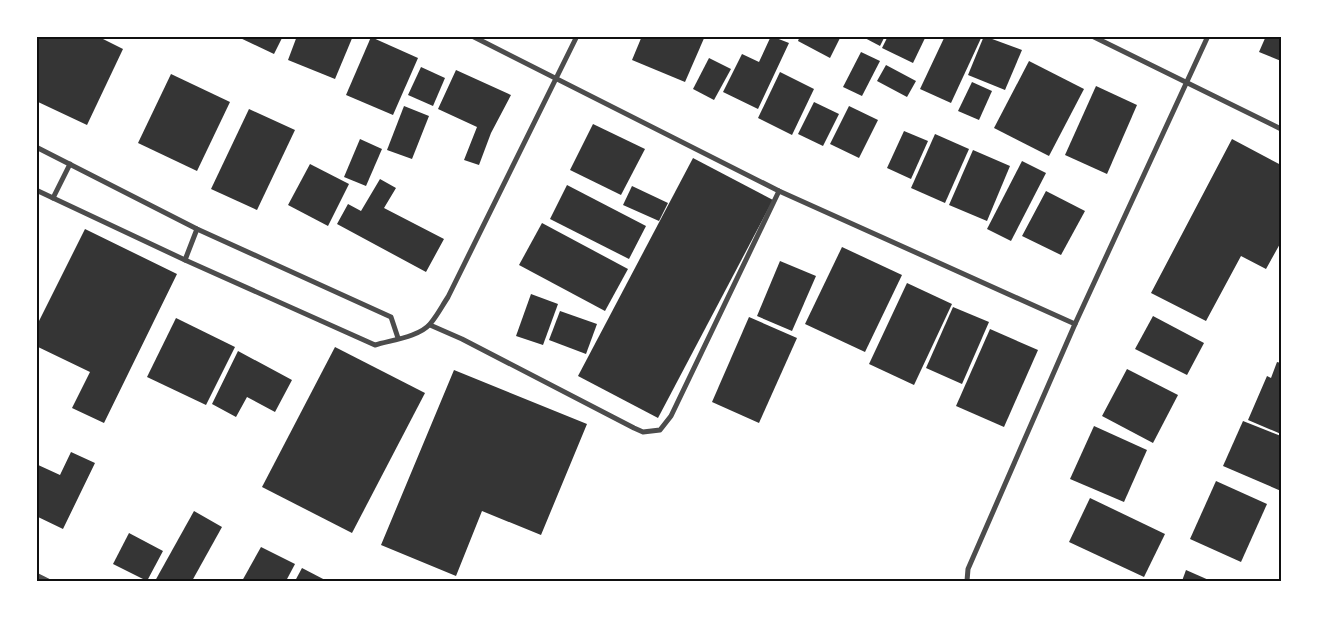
<svg xmlns="http://www.w3.org/2000/svg" width="1317" height="617" font-family="'Alegreya Sans',sans-serif">
  <style>
    .building { fill: #353535 }
    .lines { fill: none; stroke-linecap: round; stroke-linejoin: round }
    .minor { stroke: #4c4c4c; stroke-width: 5 }
    .neatline { fill: none; stroke: #111; stroke-width: 2 }
  </style>
  <rect width="100%" height="100%" fill="#fff"/>
  <!-- building -->
  <g class="building">
    <polygon points="36,36 97,36 123,49 87,125 36,101"/>
    <polygon points="236,36 283,36 274,54"/>
    <polygon points="297,36 353,36 335,79 288,60"/>
    <polygon points="642,36 705,36 685,82 632,60"/>
    <polygon points="771,36 789,43 758,109 723,92 742,54 759,62"/>
    <polygon points="800,36 841,36 830,58 798,41"/>
    <polygon points="861,36 885,36 880,46"/>
    <polygon points="888,36 926,36 913,63 882,48"/>
    <polygon points="945,36 982,36 951,103 920,89"/>
    <polygon points="984,36 1022,50 1005,90 968,75"/>
    <polygon points="1266,36 1281,36 1281,61 1259,52"/>
    <polygon points="371,37 418,58 393,115 346,95"/>
    <polygon points="861,52 880,61 862,96 843,87"/>
    <polygon points="709,58 731,69 714,100 693,89"/>
    <polygon points="1029,61 1084,89 1049,156 994,128"/>
    <polygon points="886,65 916,81 907,97 877,81"/>
    <polygon points="421,67 445,78 433,106 408,95"/>
    <polygon points="456,70 511,95 491,133 479,165 464,160 477,127 438,109"/>
    <polygon points="780,72 814,89 792,135 758,118"/>
    <polygon points="171,74 230,102 197,171 138,143"/>
    <polygon points="972,82 992,91 979,120 958,111"/>
    <polygon points="1096,86 1137,105 1107,174 1065,155"/>
    <polygon points="814,102 839,114 823,146 798,134"/>
    <polygon points="404,106 429,116 412,159 387,150"/>
    <polygon points="849,106 878,120 859,158 830,144"/>
    <polygon points="249,109 295,130 257,210 211,189"/>
    <polygon points="593,124 645,149 621,195 570,170"/>
    <polygon points="904,131 928,141 911,179 887,168"/>
    <polygon points="935,134 969,149 945,203 911,188"/>
    <polygon points="360,139 382,149 366,186 344,177"/>
    <polygon points="1232,139 1281,165 1281,242 1266,269 1241,256 1206,321 1151,293"/>
    <polygon points="973,150 1010,166 987,221 949,205"/>
    <polygon points="693,158 773,200 658,418 578,376"/>
    <polygon points="1022,161 1046,173 1011,241 987,229"/>
    <polygon points="310,164 349,184 328,226 288,205"/>
    <polygon points="380,179 396,188 384,208 444,239 426,272 337,224 348,204 361,211"/>
    <polygon points="567,185 646,226 629,259 550,219"/>
    <polygon points="632,186 668,203 659,221 623,205"/>
    <polygon points="1046,191 1085,211 1061,255 1022,236"/>
    <polygon points="542,223 628,269 605,311 519,265"/>
    <polygon points="85,229 177,274 104,423 72,408 90,372 36,346 36,327"/>
    <polygon points="842,247 902,275 865,352 805,324"/>
    <polygon points="780,261 816,276 792,331 757,316"/>
    <polygon points="907,283 952,304 914,385 869,364"/>
    <polygon points="531,294 558,304 543,345 516,336"/>
    <polygon points="953,307 989,322 962,384 926,368"/>
    <polygon points="560,311 597,324 586,354 549,340"/>
    <polygon points="1153,316 1204,343 1187,375 1135,349"/>
    <polygon points="749,317 797,338 759,423 712,402"/>
    <polygon points="176,318 235,347 206,405 147,377"/>
    <polygon points="990,329 1038,350 1004,427 956,406"/>
    <polygon points="335,347 425,393 352,533 262,487"/>
    <polygon points="238,351 292,380 275,412 247,397 236,417 212,404"/>
    <polygon points="1277,362 1281,363 1281,434 1248,420 1267,376 1271,378"/>
    <polygon points="1127,369 1178,395 1153,443 1102,416"/>
    <polygon points="454,370 587,424 541,535 482,511 456,576 381,545"/>
    <polygon points="1243,421 1281,436 1281,491 1223,466"/>
    <polygon points="1094,426 1147,450 1124,502 1070,479"/>
    <polygon points="71,452 95,463 63,529 36,516 36,464 60,475"/>
    <polygon points="1216,481 1267,504 1241,562 1190,539"/>
    <polygon points="1090,498 1165,534 1144,577 1069,542"/>
    <polygon points="194,511 222,527 192,581 155,581"/>
    <polygon points="129,533 163,551 147,581 113,564"/>
    <polygon points="261,547 295,564 286,581 242,581"/>
    <polygon points="302,568 327,581 295,581"/>
    <polygon points="1186,570 1211,581 1182,581"/>
  </g>
  <g class="lines">
    <!-- minor -->
    <g class="minor">
      <polyline points="472,36 779,191 1075,324"/>
      <polyline points="1092,36 1281,129"/>
      <polyline points="36,147 197,229 391,317 398,338"/>
      <path d="M36,190L185,260L375,345C391,340 419,337 430,324C437,316 442,306 448,297L577,36"/>
      <polyline points="53,198 70,164"/>
      <polyline points="185,260 197,229"/>
      <polyline points="430,325 462,339 634,428 643,432 660,430 671,416 779,191"/>
      <polyline points="36,575 48,581"/>
      <polyline points="967,581 968,569 1075,324 1208,36"/>
    </g>
  </g>
  <!-- border -->
  <rect width="1317" height="617" fill="none" stroke="#ffffff" stroke-width="75"/>
  <rect x="38" y="38" width="1242" height="542" class="neatline"/>
</svg>
